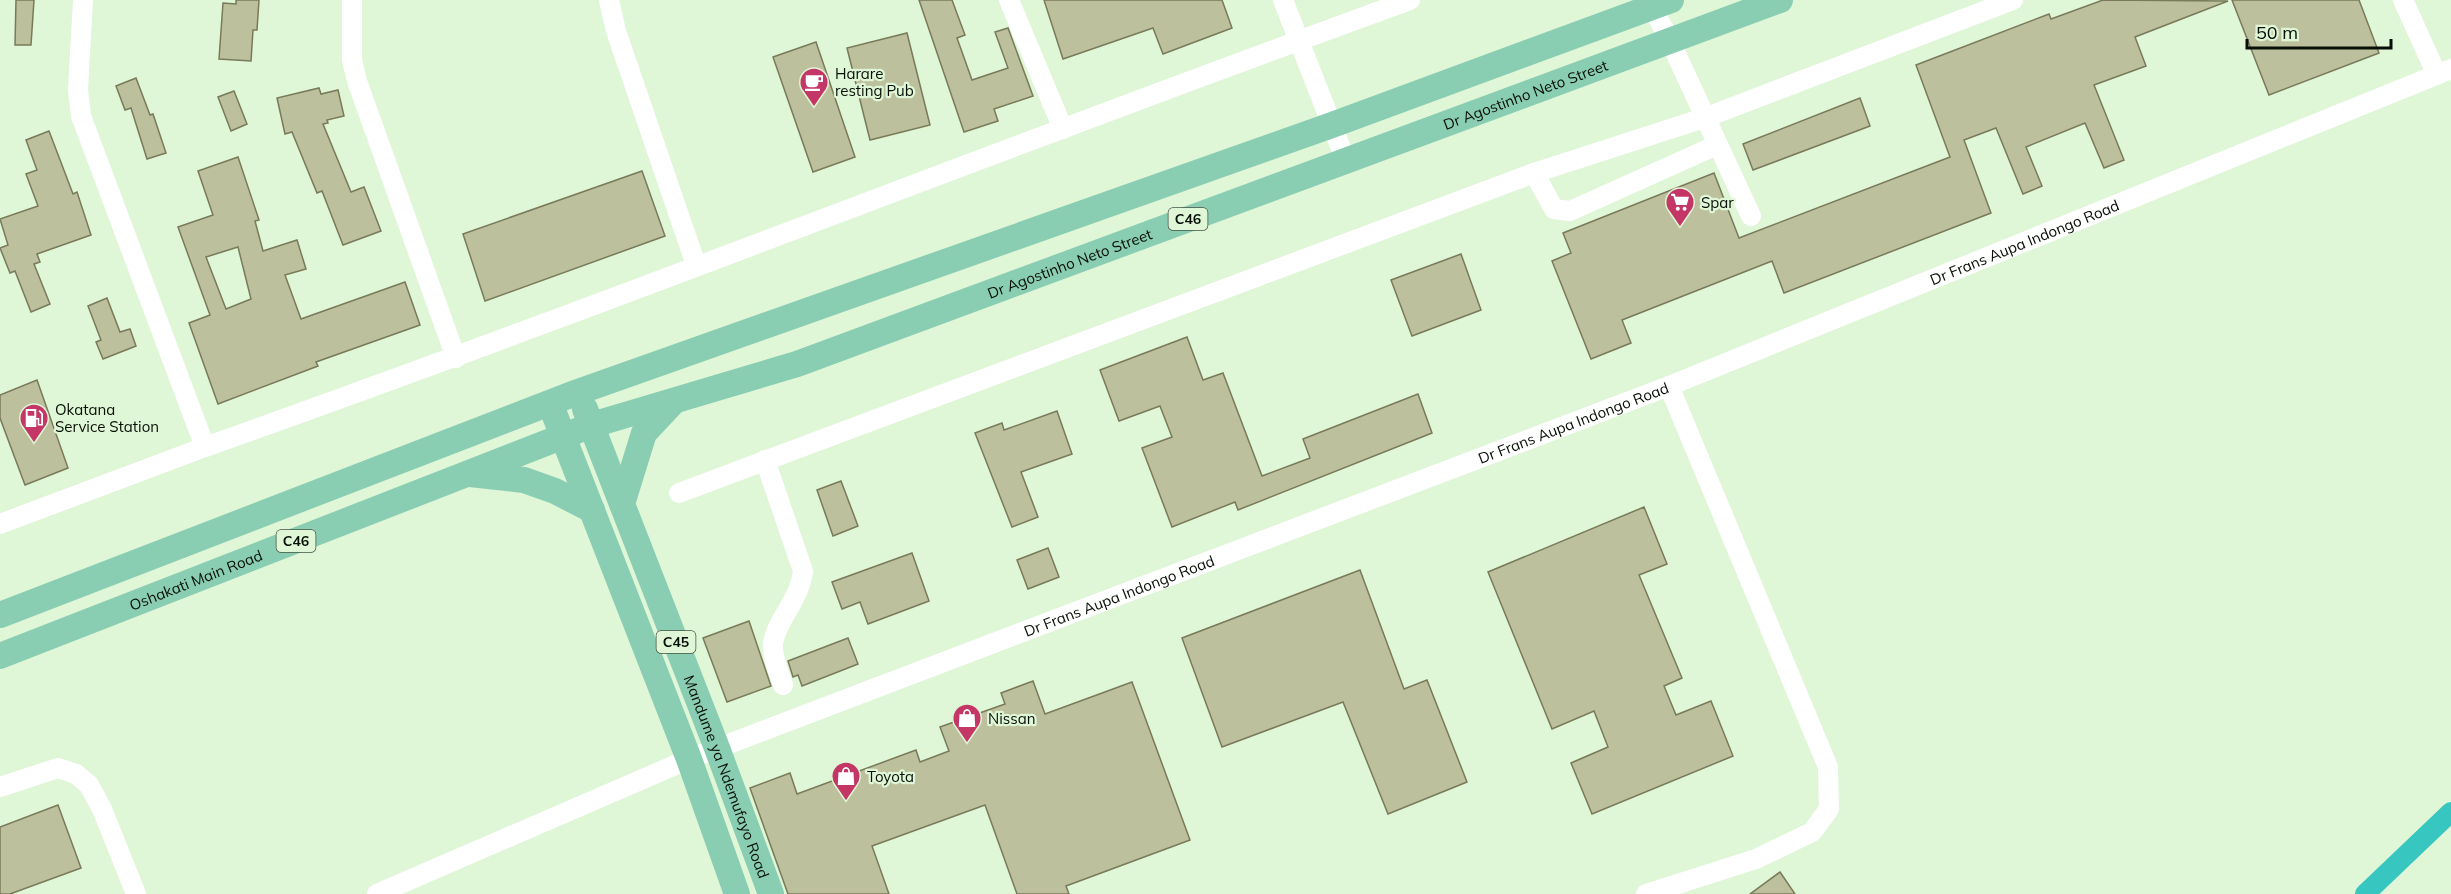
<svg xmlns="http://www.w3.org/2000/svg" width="2451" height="894" font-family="Mulish,sans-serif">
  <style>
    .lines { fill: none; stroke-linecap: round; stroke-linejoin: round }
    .canal { stroke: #38c6c0; stroke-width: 20 }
    .building { fill: #bdc09d; stroke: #787a5a; stroke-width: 1.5; fill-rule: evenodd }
    .minor { stroke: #fff; stroke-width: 20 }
    .major { stroke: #89cdb3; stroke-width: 26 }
    .labels { text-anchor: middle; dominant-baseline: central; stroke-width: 4.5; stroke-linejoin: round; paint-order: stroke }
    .shield { fill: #dff6d7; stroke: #485445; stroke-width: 1.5 }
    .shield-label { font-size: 14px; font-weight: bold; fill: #080f06 }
    .poi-label { font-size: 15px; fill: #080f06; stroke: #dff6d7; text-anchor: start }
    .street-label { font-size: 15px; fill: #080f06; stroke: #dff6d7 }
  </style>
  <rect width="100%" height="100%" fill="#dff6d7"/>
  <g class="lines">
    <!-- canal -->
    <polyline class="canal" points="2365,894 2451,812"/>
  </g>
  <!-- building -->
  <g class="building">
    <polygon points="16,0 34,0 31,45 15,45"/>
    <polygon points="236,0 259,0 257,30 253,30 251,61 219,59 223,3 236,4"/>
    <polygon points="919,0 952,0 965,35 957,38 972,80 1008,68 995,32 1008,28 1033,96 994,109 998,121 964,132"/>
    <polygon points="1044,0 1222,0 1232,28 1163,54 1153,28 1063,59"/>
    <polygon points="2103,0 2228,1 2135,37 2146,66 2094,85 2124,160 2104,168 2085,123 2026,147 2042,186 2023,194 1996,128 1964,140 1991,213 1784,293 1772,261 1622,320 1631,343 1591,359 1552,261 1571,253 1563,233 1714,173 1739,238 1950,157 1916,65 2049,14 2051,19"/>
    <polygon points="2232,0 2359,0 2379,53 2269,95"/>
    <polygon points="907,33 930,125 870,140 847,48"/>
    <polygon points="816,42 855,157 813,172 773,57"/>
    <polygon points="136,78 150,115 153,114 166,153 147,159 131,108 125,110 116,86"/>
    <polygon points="319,88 321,94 338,90 344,116 327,120 328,123 323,124 351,192 364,187 381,231 343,245 322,191 317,193 292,132 285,134 277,98"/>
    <polygon points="234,91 247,124 231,131 218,97"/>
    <polygon points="1860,98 1870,126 1753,170 1743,144"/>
    <polygon points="49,131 73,194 77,192 91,235 37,254 40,262 34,264 50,304 31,312 15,271 10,273 0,248 8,245 0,219 38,206 26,174 37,170 26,140"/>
    <path d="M238,157L259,220L255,221L263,251L297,240L306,269L285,275L301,319L405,282L420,325L316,362L318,366L218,404L189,323L210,315L178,227L213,215L198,171ZM238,247L251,299L226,309L206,257Z"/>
    <polygon points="642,171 665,236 485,301 463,234"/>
    <polygon points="1461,254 1481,310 1412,336 1391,280"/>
    <polygon points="107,298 120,332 130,329 136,346 103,359 96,342 101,340 88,306"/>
    <polygon points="1187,337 1203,380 1223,373 1262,476 1310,458 1303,439 1418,394 1432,433 1238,510 1235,502 1172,527 1142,448 1172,437 1160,406 1119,421 1100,370"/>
    <polygon points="37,380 68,468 25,485 0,418 0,395"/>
    <polygon points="1057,411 1072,454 1021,472 1038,517 1012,527 975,433 1002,423 1004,430"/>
    <polygon points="841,481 858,526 833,536 817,490"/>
    <polygon points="1644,507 1667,564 1639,575 1682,678 1664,686 1676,715 1711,701 1733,756 1592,814 1571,763 1608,747 1594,711 1552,729 1488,572"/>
    <polygon points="1048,548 1059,577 1028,589 1017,560"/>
    <polygon points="912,553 929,601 868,624 860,602 842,609 832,582"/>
    <polygon points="1360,570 1404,689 1427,680 1467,782 1388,814 1343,702 1222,747 1182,638"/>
    <polygon points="749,621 771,686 727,702 703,638"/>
    <polygon points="848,638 858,664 802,686 798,675 793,677 788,661"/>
    <polygon points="1033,681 1045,714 1132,682 1190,840 1066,886 1069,894 1017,894 985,805 872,846 889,894 788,894 750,788 790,773 797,794 916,750 920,762 949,751 940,727 1005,704 1001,693"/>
    <polygon points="58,805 81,868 10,894 0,894 0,827"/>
    <polygon points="1780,872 1795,894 1750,894"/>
  </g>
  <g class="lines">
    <!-- minor -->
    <g class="minor">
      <polyline points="352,0 352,60 357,81 456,358"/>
      <polyline points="609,0 616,31 696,265"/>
      <polyline points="1009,0 1063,129"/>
      <polyline points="1283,0 1346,161"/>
      <polyline points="2403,0 2437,75"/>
      <polyline points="1652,7 1670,41 1751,216"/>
      <polyline points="1534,173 1554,209 1570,211 1717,145"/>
      <path d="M205,447C609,304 1007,146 1410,0"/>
      <path d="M765,460L803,571C800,600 775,622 773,644C772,657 779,673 783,685"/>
      <polyline points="679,493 1534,173 1704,118 2013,0"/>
      <polyline points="0,524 205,447 81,116 78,90 83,0"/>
      <polyline points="0,787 58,768 76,774 89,785 102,809 136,894"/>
      <path id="s1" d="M377,894L689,759L1669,386L2451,69"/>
      <polyline points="1646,894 1756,859 1812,832 1829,809 1828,767 1669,386"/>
    </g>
    <!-- major -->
    <g class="major">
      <polyline points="550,403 689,759 737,894"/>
      <path id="s2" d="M585,409L717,748L771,894"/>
      <polyline points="470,474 524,480 555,491 592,510"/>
      <polyline points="622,504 644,433 674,401"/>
      <polyline points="0,615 578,392 1332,125 1671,0"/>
      <path id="s3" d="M0,656L592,425L797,364L1780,0"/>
    </g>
  </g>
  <!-- icons -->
  <defs>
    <g id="cafe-pin" transform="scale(1.5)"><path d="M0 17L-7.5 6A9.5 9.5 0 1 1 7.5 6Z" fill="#c33666" stroke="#dff6d7"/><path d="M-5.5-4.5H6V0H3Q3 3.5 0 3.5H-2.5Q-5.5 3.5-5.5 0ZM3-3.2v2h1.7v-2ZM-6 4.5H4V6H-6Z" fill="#fff"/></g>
    <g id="supermarket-pin" transform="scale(1.5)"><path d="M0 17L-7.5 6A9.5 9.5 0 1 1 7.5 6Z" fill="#c33666" stroke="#dff6d7"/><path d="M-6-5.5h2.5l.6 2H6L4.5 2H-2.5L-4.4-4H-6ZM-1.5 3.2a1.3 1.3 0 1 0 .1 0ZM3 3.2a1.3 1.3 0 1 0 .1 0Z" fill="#fff"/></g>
    <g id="fuel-pin" transform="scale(1.5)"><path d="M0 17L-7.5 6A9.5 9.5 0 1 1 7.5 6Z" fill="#c33666" stroke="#dff6d7"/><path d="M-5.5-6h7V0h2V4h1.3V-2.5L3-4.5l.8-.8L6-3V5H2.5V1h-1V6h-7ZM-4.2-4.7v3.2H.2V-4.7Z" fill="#fff"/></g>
    <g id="shop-pin" transform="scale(1.5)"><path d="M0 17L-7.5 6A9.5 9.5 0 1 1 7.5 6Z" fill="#c33666" stroke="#dff6d7"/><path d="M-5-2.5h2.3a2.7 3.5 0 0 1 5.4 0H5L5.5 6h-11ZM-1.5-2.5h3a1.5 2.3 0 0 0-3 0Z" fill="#fff"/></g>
  </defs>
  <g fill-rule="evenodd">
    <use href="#cafe-pin" x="814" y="82"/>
    <use href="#supermarket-pin" x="1680" y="202"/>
    <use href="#fuel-pin" x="34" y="418"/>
    <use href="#shop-pin" x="967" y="718"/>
    <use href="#shop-pin" x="846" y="776"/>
  </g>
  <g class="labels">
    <!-- shield labels -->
    <g class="shield">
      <rect x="1168.5" y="208" width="39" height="22" rx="4.5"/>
      <rect x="276.5" y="530" width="39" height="22" rx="4.5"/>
      <rect x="656.5" y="631" width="39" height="22" rx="4.5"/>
    </g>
    <g class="shield-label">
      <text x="1188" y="219">C46</text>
      <text x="296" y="541">C46</text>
      <text x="676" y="642">C45</text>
    </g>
    <!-- poi labels -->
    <g class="poi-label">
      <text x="835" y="73">Harare<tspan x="835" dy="17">resting Pub</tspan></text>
      <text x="1701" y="202">Spar</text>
      <text x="55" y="409">Okatana<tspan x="55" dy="17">Service Station</tspan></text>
      <text x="988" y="718">Nissan</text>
      <text x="867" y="776">Toyota</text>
    </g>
    <!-- street labels -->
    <g class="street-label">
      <text stroke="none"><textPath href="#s3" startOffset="1626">Dr Agostinho Neto Street</textPath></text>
      <text stroke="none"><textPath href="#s1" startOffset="1772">Dr Frans Aupa Indongo Road</textPath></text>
      <text stroke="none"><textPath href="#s3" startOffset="1140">Dr Agostinho Neto Street</textPath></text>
      <text stroke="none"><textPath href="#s1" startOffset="1286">Dr Frans Aupa Indongo Road</textPath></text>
      <text stroke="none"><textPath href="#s3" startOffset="210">Oshakati Main Road</textPath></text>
      <text stroke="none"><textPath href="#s1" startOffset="800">Dr Frans Aupa Indongo Road</textPath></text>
      <text stroke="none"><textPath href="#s2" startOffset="394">Mandume ya Ndemufayo Road</textPath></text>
    </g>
  </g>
  <!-- scale -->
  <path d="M2247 39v9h144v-9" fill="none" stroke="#080f06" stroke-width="3"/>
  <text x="2256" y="39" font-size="18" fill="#080f06" stroke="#dff6d7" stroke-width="4.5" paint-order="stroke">50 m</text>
</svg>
